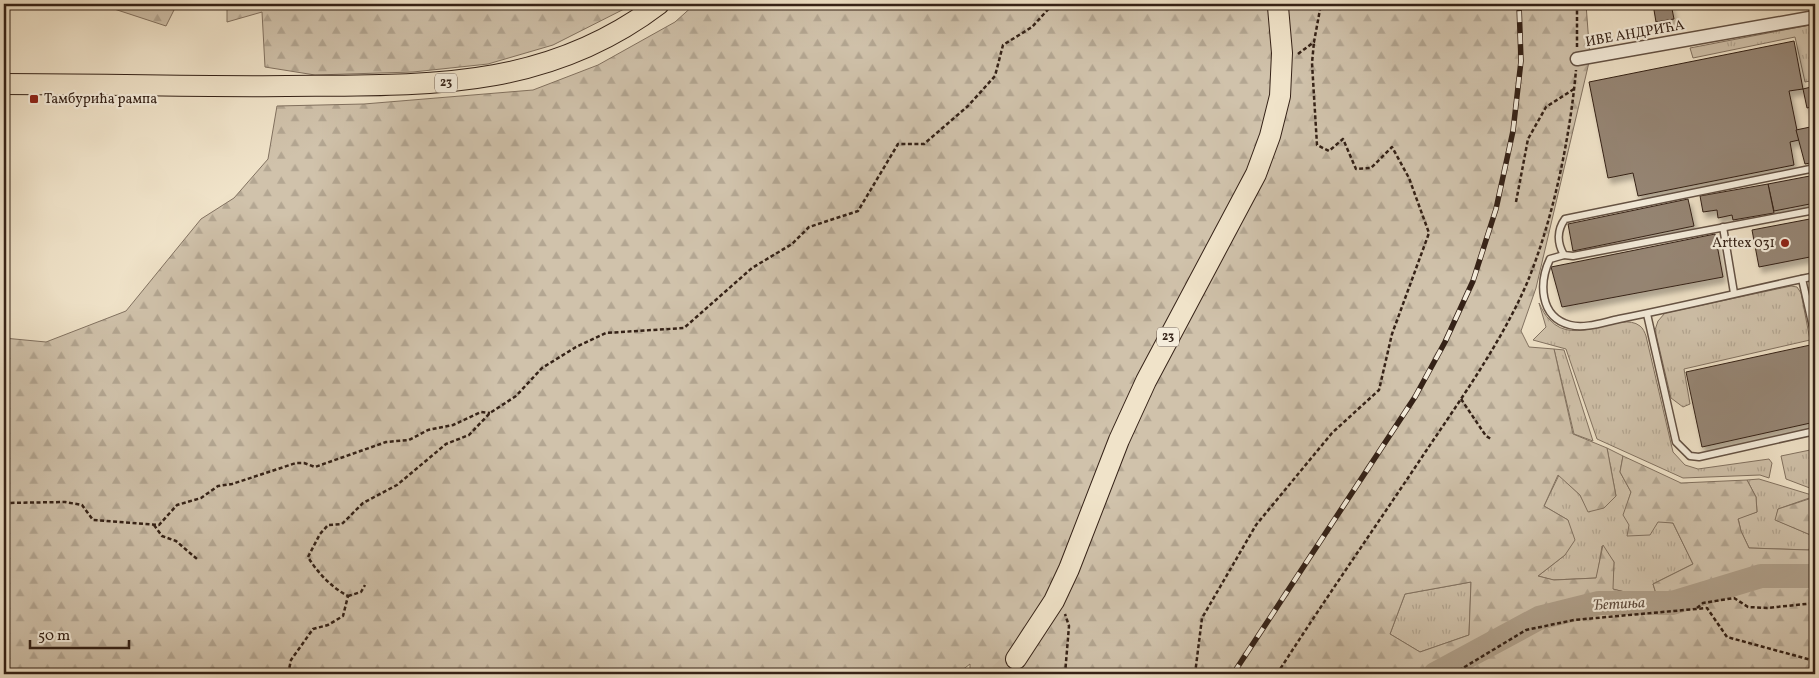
<svg xmlns="http://www.w3.org/2000/svg" width="1819" height="678" font-family="Vollkorn,serif">
  <style>
    .grass { fill: url(#grass-tufts); stroke: #827261 }
    .forest { fill: url(#forest-firs); stroke: #827261; fill-rule: evenodd }
    .lines { fill: none; stroke-linecap: round; stroke-linejoin: round }
    .river { stroke: #b0a18c; stroke-width: 24 }
    .building { fill: #968674; stroke: #352217; filter: url(#shadow) }
    .primary-tunnel { stroke: #cbbca5; stroke-width: 20; stroke-dasharray: 20 10; stroke-linecap: butt }
    .service-casing { stroke: #645244; stroke-width: 9 }
    .minor-casing { stroke: #645244; stroke-width: 15 }
    .primary-casing { stroke: #352217; stroke-width: 22 }
    .path { stroke: #352217; stroke-width: 2.5; stroke-dasharray: 4 2.5; stroke-linecap: butt }
    .service { stroke: #f5eddc; stroke-width: 6 }
    .minor { stroke: #f5eddc; stroke-width: 12 }
    .primary { stroke: #f0e3c9; stroke-width: 20 }
    .rail-casing { stroke: #352217; stroke-width: 5.5 }
    .rail { stroke: #f5eddc; stroke-width: 4; stroke-dasharray: 11; stroke-linecap: butt }
    .poi-dot { fill: #8f2418; stroke: #f5eddc; stroke-width: 2 }
    .labels { text-anchor: middle; dominant-baseline: central; stroke-width: 4.5; stroke-linejoin: round; paint-order: stroke }
    .shield { fill: #f5eddc; stroke: #6f5f52; stroke-width: 1 }
    .shield-label { font-size: 12px; font-weight: bold; fill: #352217 }
    .street-label { font-size: 14px; fill: #352217; stroke: #f5eddc }
    .poi-label { font-size: 14px; fill: #352217; stroke: #f5eddc; text-anchor: start }
    .water-label { font-size: 15px; font-style: italic; fill: #604e40; stroke: #f5eddc }
  </style>
  <defs>
    <pattern id="grass-tufts" width="24" height="20" patternUnits="userSpaceOnUse" patternTransform="scale(1.25)"><rect width="24" height="20" fill="#d0c2ab"/><path d="M3 7l-1-3M5 7V3M7 7l1-3M15 17l-1-3M17 17v-4M19 17l1-3" fill="none" stroke="#b3a692"/></pattern>
    <pattern id="forest-firs" width="22" height="20" patternUnits="userSpaceOnUse" patternTransform="scale(1.25)"><rect width="22" height="20" fill="#d0c2ab"/><path d="M5 1l3.5 6h-7zM16 11l3.5 6h-7z" fill="#b3a692"/></pattern>
    <filter id="shadow"><feDropShadow dx="3" dy="5.5" stdDeviation="2.5" flood-color="#0004"/></filter>
  </defs>
  <rect width="100%" height="100%" fill="#f0e3c9"/>
  <filter id="stains"><feTurbulence type="fractalNoise" baseFrequency=".004" numOctaves="4"/><feColorMatrix values="0 0 0 0 .2 0 0 0 0 .09 0 0 0 0 .02 0 0 0 .5 -.17"/></filter>
  <radialGradient id="worn" r=".72"><stop offset=".6" stop-color="#630" stop-opacity="0"/><stop offset="1" stop-color="#630" stop-opacity=".3"/></radialGradient>
  <!-- grass -->
  <g class="grass">
    <polygon points="1815,24 1815,80 1805,82 1795,37 1693,58 1690,48"/>
    <polygon points="1815,281 1815,299 1811,300 1809,287"/>
    <polygon points="1791,286 1797,287 1801,293 1810,340 1684,369 1690,404 1683,407 1671,398 1655,330 1658,321 1665,313"/>
    <path d="M1539,303C1542,309 1545,316 1550,320C1575,348 1620,310 1640,326C1643,328 1645,333 1646,336L1673,452L1685,465L1698,469L1769,459L1772,463L1769,478L1760,475L1683,478L1597,439L1566,349L1533,340L1546,327Z"/>
    <polygon points="1554,349 1564,350 1593,441 1574,434"/>
    <polygon points="1607,448 1623,456 1620,472 1631,492 1624,515 1673,523 1693,564 1653,584 1659,603 1641,607 1640,594 1629,593 1612,589 1614,562 1602,546 1597,578 1553,580 1538,576 1565,555 1568,520 1544,506 1559,475 1580,495 1589,512 1616,496"/>
    <polygon points="1815,449 1815,490 1786,479 1781,456"/>
    <polygon points="1759,479 1815,496 1778,509 1776,520 1813,536 1809,550 1749,548 1741,531 1738,518 1757,512 1756,497 1747,480"/>
    <polygon points="1471,582 1469,635 1420,652 1390,634 1405,594"/>
  </g>
  <!-- forest -->
  <g class="forest">
    <polygon points="99,4 177,4 166,26"/>
    <polygon points="227,4 634,4 553,45 488,64 413,72 315,75 265,67 262,12 227,22"/>
    <path d="M695,4H1586L1590,58L1536,288L1521,331L1529,347L1554,349L1573,434L1607,448L1616,496L1604,508L1588,512L1580,495L1558,475L1544,506L1568,520L1575,540L1565,555L1538,576L1554,580L1596,578L1603,545L1614,562L1613,589L1629,593H1640L1641,607L1659,603L1653,584L1693,564L1673,523L1658,522L1650,535L1627,536L1629,525L1623,515L1631,492L1620,472L1623,456L1681,483L1747,480L1756,497L1757,512L1738,519L1741,531L1749,548L1809,550L1813,536L1775,520L1778,509L1815,497V674H970V664L957,674H4V338L46,342L126,311L201,219L234,198L268,159L277,106L364,104L533,90L598,65L675,22ZM1471,582L1469,635L1420,652L1390,634L1405,594Z"/>
  </g>
  <g class="lines">
    <!-- river -->
    <polyline class="river" points="1435,674 1539,618 1599,603 1672,603 1761,576 1815,576"/>
  </g>
  <!-- building -->
  <g class="building">
    <polygon points="1653,4 1671,4 1674,19 1656,22"/>
    <polygon points="1794,41 1803,89 1789,91 1799,140 1790,142 1794,165 1638,196 1633,173 1608,178 1589,82"/>
    <polygon points="1815,86 1815,106 1807,108 1803,89"/>
    <polygon points="1815,126 1815,162 1805,164 1796,130"/>
    <polygon points="1815,175 1815,203 1774,211 1768,184"/>
    <polygon points="1768,184 1774,213 1733,220 1732,215 1718,218 1717,210 1703,212 1700,196"/>
    <polygon points="1688,199 1694,226 1573,251 1568,224"/>
    <polygon points="1815,218 1815,256 1759,267 1752,230"/>
    <polygon points="1715,234 1723,277 1562,307 1551,267"/>
    <polygon points="1815,344 1815,422 1702,447 1686,372"/>
  </g>
  <g class="lines">
    <!-- primary-tunnel -->
    <polyline class="primary-tunnel" points="999,674 1016,659"/>
    <!-- service casing -->
    <g class="service-casing">
      <g id="service">
        <path d="M1815,168L1565,219C1557,230 1557,243 1564,255L1573,256L1815,210"/>
        <polyline points="1723,227 1734,293"/>
        <path d="M1564,255L1550,259C1539,282 1539,317 1570,325C1585,329 1604,322 1619,319C1685,306 1750,290 1815,276"/>
        <polyline points="1802,279 1815,336"/>
        <polyline points="1647,314 1676,442 1690,456 1699,457 1815,431"/>
      </g>
    </g>
    <!-- minor casing -->
    <g class="minor-casing">
      <polyline id="minor" points="1577,59 1815,17"/>
    </g>
    <!-- primary casing -->
    <g class="primary-casing">
      <g id="primary">
        <path d="M4,84C98,84 193,87 287,86C424,85 545,91 659,4"/>
        <polyline points="1016,659 1054,601 1069,569 1119,440 1146,381 1256,174 1270,136 1280,96 1282,53 1278,7"/>
      </g>
    </g>
    <!-- path -->
    <g class="path">
      <polyline points="1577,4 1577,47"/>
      <polyline points="1298,54 1314,42 1321,4"/>
      <polyline points="1516,202 1528,139 1546,107 1574,89"/>
      <polyline points="1461,399 1486,436 1491,439"/>
      <polyline points="4,503 65,502 82,505 93,520 159,525 177,505 201,498 218,486 232,484 296,463 304,463 315,467 386,442 409,440 428,430 453,425 481,412 490,413"/>
      <polyline points="154,525 162,536 176,541 197,559"/>
      <polyline points="348,596 361,592 365,585"/>
      <polyline points="1697,608 1703,603 1734,598 1748,607 1767,608 1815,603"/>
      <path d="M288,674L291,660L313,629L328,625L343,616L348,596C332,588 317,572 308,557L320,534L328,525L342,524L363,503L397,485L446,444L469,435L490,413L516,396L542,368L576,347L606,333L684,328L752,268L792,244L809,227L858,211L898,144H924L968,106L995,76L1003,45L1032,27L1053,4H1057"/>
      <polyline points="1065,674 1069,626 1065,614"/>
      <polyline points="1195,674 1202,618 1256,525 1332,433 1379,390 1392,334 1429,233 1409,178 1392,147 1371,168 1356,169 1343,139 1329,151 1317,145 1312,63 1314,42"/>
      <path d="M1277,674C1325,599 1376,526 1426,451C1461,399 1502,341 1527,283C1553,220 1570,138 1576,70"/>
      <polyline points="1453,674 1526,630 1574,620 1707,608 1727,637 1815,661"/>
    </g>
    <!-- service -->
    <use href="#service" class="service"/>
    <!-- minor -->
    <use href="#minor" class="minor"/>
    <!-- primary -->
    <use href="#primary" class="primary"/>
    <!-- rail casing -->
    <g class="rail-casing">
      <polyline id="rail" points="1233,674 1415,397 1445,342 1473,281 1496,209 1513,131 1521,61 1519,4"/>
    </g>
    <!-- rail -->
    <use href="#rail" class="rail"/>
  </g>
  <!-- markers -->
  <g class="poi-dot">
    <rect x="29" y="94" width="10" height="10" rx="2.5"/>
    <circle cx="1785" cy="243" r="5"/>
  </g>
  <g class="labels">
    <!-- shield labels -->
    <g class="shield">
      <rect x="435" y="73.5" width="22" height="19" rx="4"/>
      <rect x="1157" y="327.5" width="22" height="19" rx="4"/>
    </g>
    <g class="shield-label">
      <text x="446" y="83">23</text>
      <text x="1168" y="337">23</text>
    </g>
    <!-- street labels -->
    <g class="street-label">
      <text transform="translate(1635 34) rotate(-10)">ИВЕ АНДРИЋА</text>
    </g>
    <!-- poi labels -->
    <g class="poi-label">
      <text x="44" y="99">Тамбурића рампа</text>
      <text x="1775" y="243" text-anchor="end">Arttex 031</text>
    </g>
    <!-- water labels -->
    <g class="water-label">
      <text transform="translate(1619 605) rotate(-3)">Ђетиња</text>
    </g>
  </g>
  <!-- margin -->
  <rect width="1819" height="678" fill="none" stroke="#f0e3c9" stroke-width="20"/>
  <rect x="5" y="5" width="1809" height="668" fill="none" stroke="#352217" stroke-width="2.5"/>
  <rect x="10" y="10" width="1799" height="658" fill="none" stroke="#352217"/>
  <!-- scale -->
  <path d="M30 640v8h99v-8" fill="none" stroke="#352217" stroke-width="2.5"/>
  <text x="38" y="640" font-size="15" fill="#352217" stroke="#f5eddc" stroke-width="4" paint-order="stroke">50 m</text>
  <rect width="100%" height="100%" filter="url(#stains)"/>
  <rect width="100%" height="100%" fill="url(#worn)"/>
</svg>
